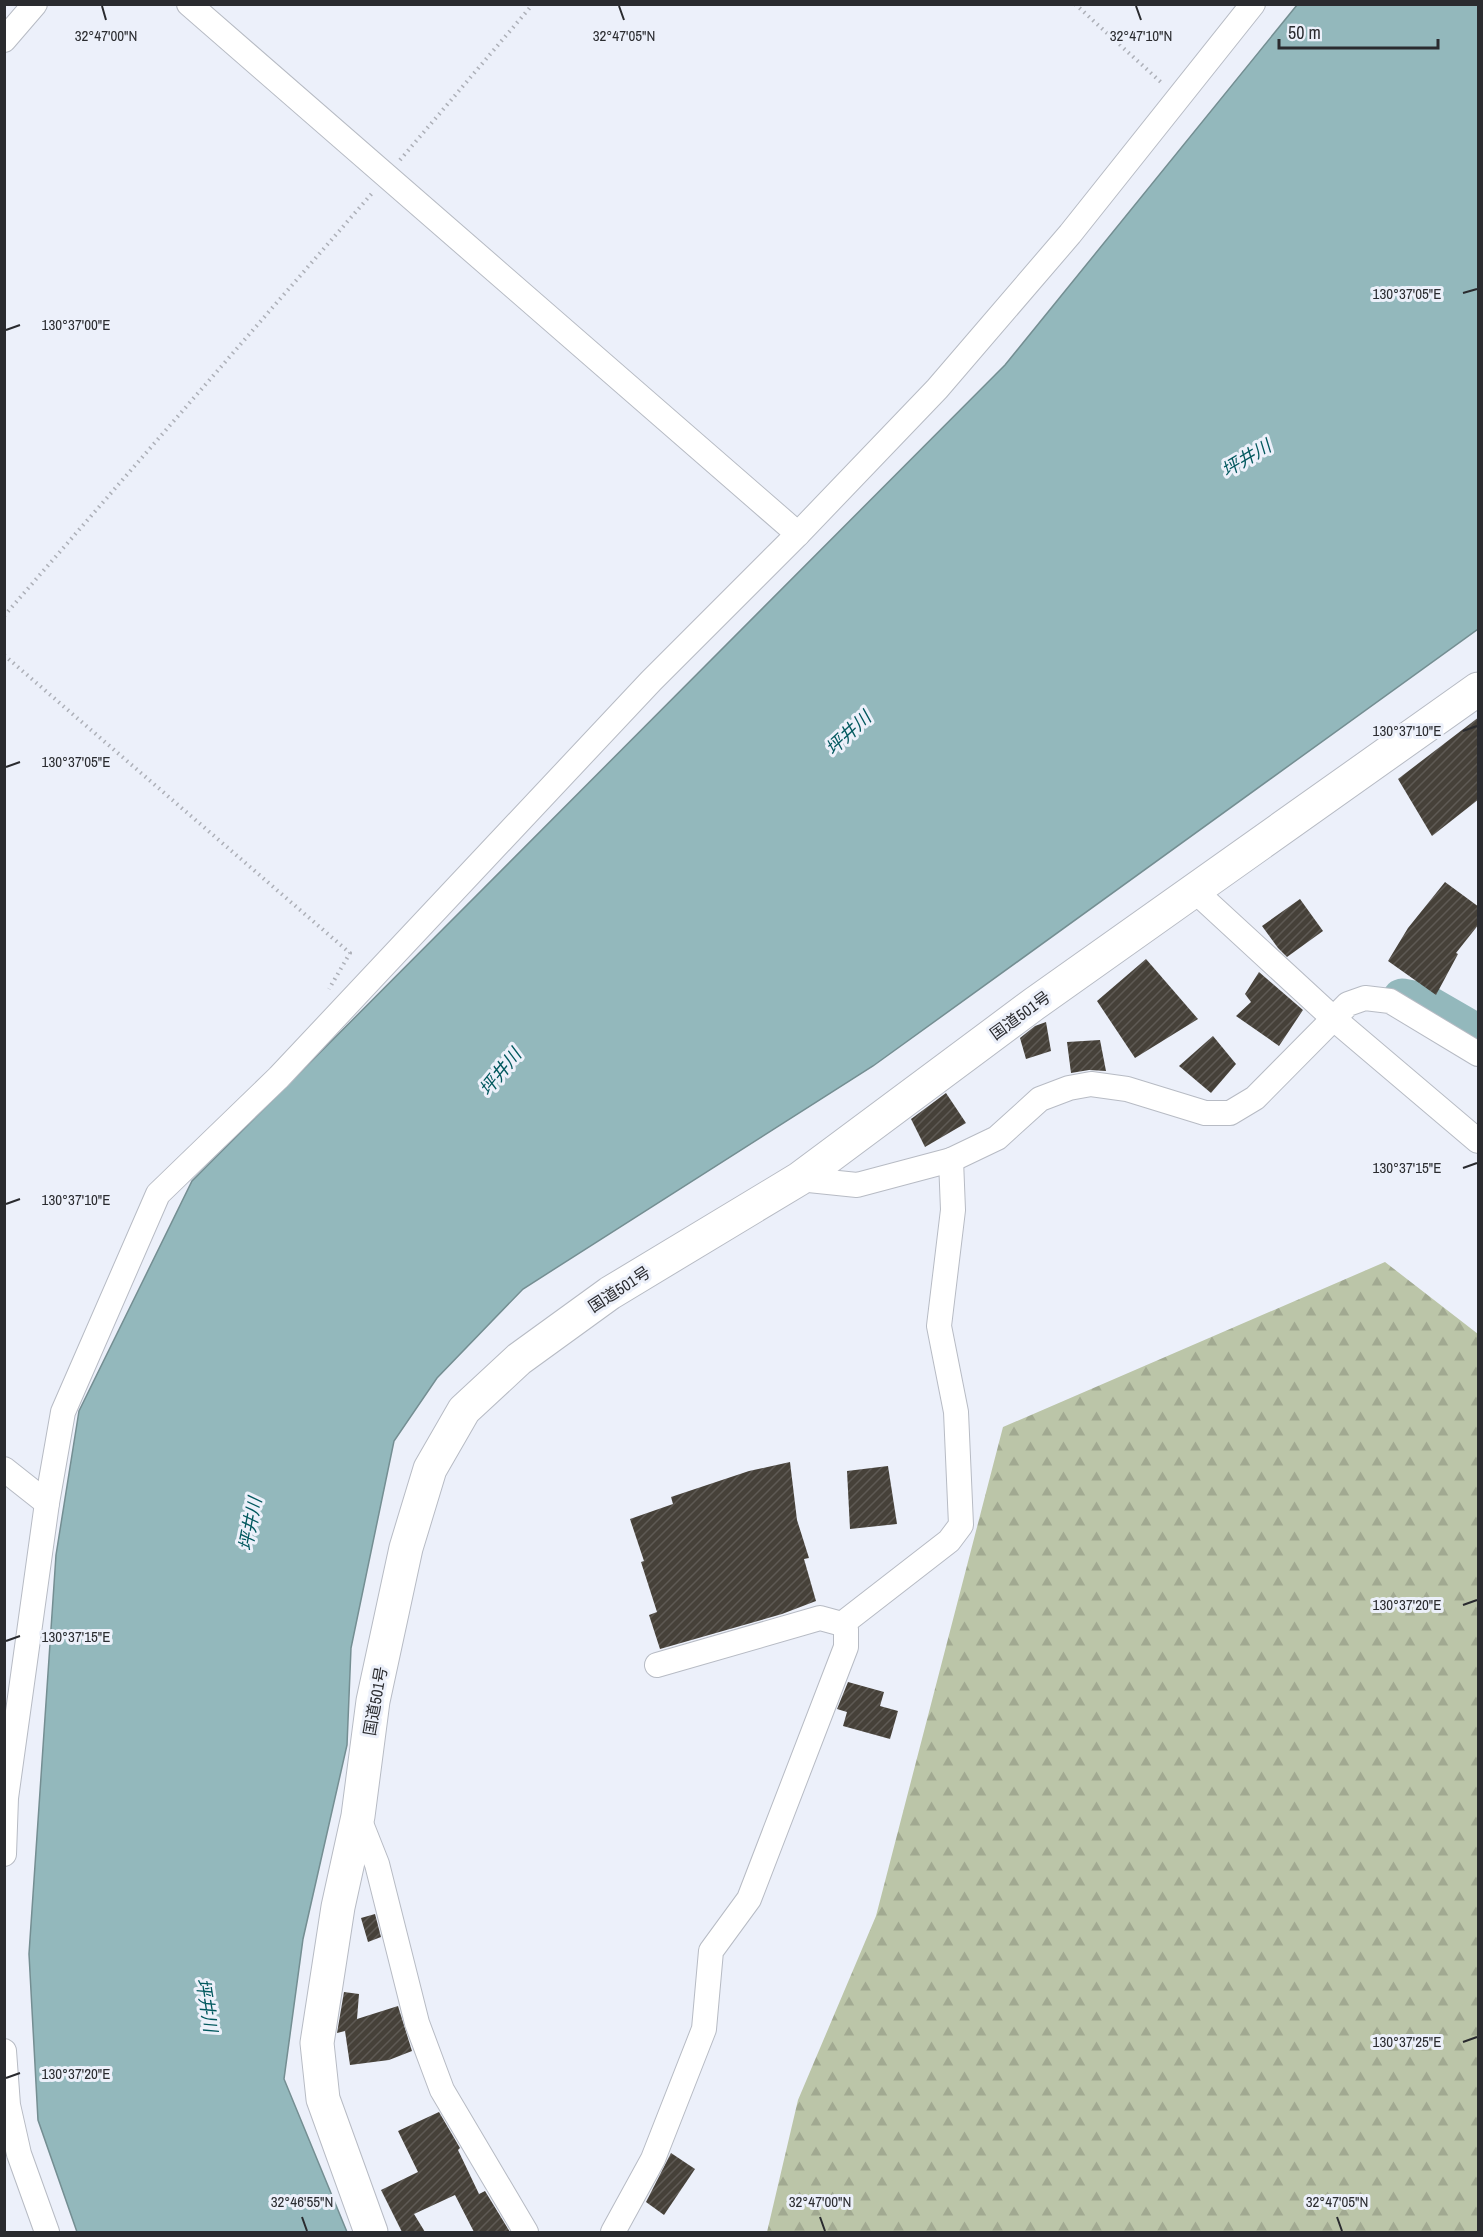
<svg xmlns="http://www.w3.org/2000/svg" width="1483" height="2237" viewBox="0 0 1483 2237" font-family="'Archivo Narrow','Noto Sans JP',sans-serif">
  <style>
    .forest { fill: url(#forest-firs) }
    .water { fill: #93b8bc; stroke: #748e92; stroke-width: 1.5 }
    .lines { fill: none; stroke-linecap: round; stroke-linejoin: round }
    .river { stroke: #93b8bc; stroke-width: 39 }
    .building { fill: url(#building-hatch) }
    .minor-casing { stroke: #b7bbc4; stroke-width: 26 }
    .trunk-casing { stroke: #b7bbc4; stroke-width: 35 }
    .path { stroke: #adb0b8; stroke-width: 4; stroke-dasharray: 1.5 4.5; stroke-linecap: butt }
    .minor { stroke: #fff; stroke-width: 24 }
    .trunk { stroke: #fff; stroke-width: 33 }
    .ticks { fill: none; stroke: #2a2b2f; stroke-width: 2 }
    .labels { text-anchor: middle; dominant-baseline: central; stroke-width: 6; stroke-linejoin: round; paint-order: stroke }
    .street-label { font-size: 16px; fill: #2a2b2f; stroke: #ecf0fa }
    .water-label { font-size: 18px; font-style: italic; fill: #02585e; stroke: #ecf0fa }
    .ticks-label { font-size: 15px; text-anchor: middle; fill: #2a2b2f; stroke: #ecf0fa; stroke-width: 6; stroke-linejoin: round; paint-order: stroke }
  </style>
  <defs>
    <pattern id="forest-firs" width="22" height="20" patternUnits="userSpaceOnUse" patternTransform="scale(1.5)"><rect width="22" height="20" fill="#bbc5a8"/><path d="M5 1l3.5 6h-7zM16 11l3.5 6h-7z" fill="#a1a991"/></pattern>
    <pattern id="building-hatch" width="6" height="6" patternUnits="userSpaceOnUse" patternTransform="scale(1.5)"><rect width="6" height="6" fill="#464139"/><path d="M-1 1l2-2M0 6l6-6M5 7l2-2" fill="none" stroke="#5e5a54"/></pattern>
  </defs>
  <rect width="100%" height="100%" fill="#ecf0fa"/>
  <path class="forest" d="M 1385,1262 L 1478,1334 L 1478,2232 L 767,2232 L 798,2100 L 876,1916 L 1003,1427 Z"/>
  <path class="water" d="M 1297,5 L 1478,5 L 1478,629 L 873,1066 L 523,1289 L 437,1378 L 394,1441 L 351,1648 L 347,1745 L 303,1939 L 284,2079 L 347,2232 L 77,2232 L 38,2120 L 29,1954 L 56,1555 L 79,1411 L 192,1181 L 1005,365 Z"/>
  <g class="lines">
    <path class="river" d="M 1402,998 L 1423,1002 L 1478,1034"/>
  </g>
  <g class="building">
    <path d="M 1479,717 L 1479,799 L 1432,836 L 1398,779 Z"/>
    <path d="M 1445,882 L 1479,907 L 1479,924 L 1456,953 L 1458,954 L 1436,995 L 1388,961 L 1408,928 Z"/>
    <path d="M 1300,899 L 1323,931 L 1287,957 L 1278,948 L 1262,926 Z"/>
    <path d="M 1146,959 L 1198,1019 L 1135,1058 L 1097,1001 Z"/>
    <path d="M 1259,972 L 1303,1010 L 1279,1046 L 1236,1016 L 1251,1002 L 1245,994 Z"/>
    <path d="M 1046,1022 L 1051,1051 L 1026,1059 L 1020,1038 L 1035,1026 Z"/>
    <path d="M 1213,1036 L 1236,1064 L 1211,1093 L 1179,1066 Z"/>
    <path d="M 1100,1040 L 1106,1071 L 1089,1070 L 1071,1073 L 1067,1042 Z"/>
    <path d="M 946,1093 L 966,1123 L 925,1147 L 911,1119 Z"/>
    <path d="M 790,1462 L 797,1520 L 809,1558 L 804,1559 L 816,1601 L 782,1614 L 660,1649 L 649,1615 L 657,1612 L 641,1562 L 644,1561 L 630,1519 L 673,1504 L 671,1497 L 749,1471 Z"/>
    <path d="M 888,1466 L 897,1524 L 850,1529 L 847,1471 Z"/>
    <path d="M 848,1682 L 884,1692 L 880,1706 L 898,1711 L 890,1739 L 843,1726 L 847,1712 L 837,1709 Z"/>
    <path d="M 375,1914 L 381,1937 L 368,1942 L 361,1918 Z"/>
    <path d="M 344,1992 L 359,1994 L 357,2019 L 398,2006 L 412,2051 L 389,2060 L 350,2065 L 345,2031 L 337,2033 Z"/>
    <path d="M 439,2112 L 460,2148 L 458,2150 L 479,2194 L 485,2191 L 510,2232 L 474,2232 L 455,2195 L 414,2214 L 425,2232 L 402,2232 L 381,2190 L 418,2172 L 398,2131 Z"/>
    <path d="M 671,2153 L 695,2169 L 664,2215 L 646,2202 Z"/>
  </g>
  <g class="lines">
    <g class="minor-casing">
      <g id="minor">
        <path d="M 189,4 L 798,534"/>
        <path d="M 4,40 L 35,4"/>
        <path d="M 1195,891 L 1333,1018 L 1478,1141"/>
        <path d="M 799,1179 L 857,1185 L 951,1160 L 997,1138 L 1040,1099 L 1069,1088 L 1091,1084 L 1127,1089 L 1205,1113 L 1230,1113 L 1255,1098 L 1348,1004 L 1365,998 L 1390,1001 L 1478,1054"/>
        <path d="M 4,1469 L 47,1503"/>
        <path d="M 842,1624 L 949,1541 L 961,1525 L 956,1412 L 939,1326 L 953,1210 L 951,1160"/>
        <path d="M 358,1816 L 377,1864 L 417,2023 L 442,2090 L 526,2232"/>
        <path d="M 4,1854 L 6,1798 L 47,1503 L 63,1412 L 158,1194 L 279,1077 L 651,681 L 798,534 L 937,389 L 1070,234 L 1253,4"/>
        <path d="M 4,2051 L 8,2105 L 19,2154 L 47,2232"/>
        <path d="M 613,2232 L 653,2159 L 704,2029 L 711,1951 L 749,1899 L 846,1647 L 846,1629 L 842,1624 L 820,1618 L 657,1665"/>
      </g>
    </g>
    <g class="trunk-casing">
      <path id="trunk" d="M 371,2232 L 323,2099 L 317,2043 L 338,1907 L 358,1816 L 373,1701 L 406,1548 L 430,1469 L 464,1410 L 519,1359 L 610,1293 L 799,1179 L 1034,1004 L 1478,689"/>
    </g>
    <g class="path">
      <path d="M 1075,4 L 1163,84"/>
      <path d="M 400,160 L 533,4"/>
      <path d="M 4,616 L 374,191"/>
      <path d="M 4,655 L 350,953 L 329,989"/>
    </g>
    <use href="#minor" class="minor"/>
    <use href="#trunk" class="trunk"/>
  </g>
  <path class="ticks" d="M 102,6 L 106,20M 619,6 L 624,20M 1136,6 L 1141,20M 1463,293 L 1477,289M 6,330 L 20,325M 1463,731 L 1477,726M 6,767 L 20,762M 1463,1168 L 1477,1163M 6,1204 L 20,1199M 1463,1605 L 1477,1600M 6,1641 L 20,1636M 1463,2042 L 1477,2037M 6,2078 L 20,2073M 302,2217 L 307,2231M 820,2217 L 825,2231M 1337,2217 L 1342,2231"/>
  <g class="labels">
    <g class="street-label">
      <text transform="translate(1020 1015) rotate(-36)">国道501号</text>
      <text transform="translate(619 1289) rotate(-33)">国道501号</text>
      <text transform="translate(375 1701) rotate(-80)">国道501号</text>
    </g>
    <g class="water-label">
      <text transform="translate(1246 458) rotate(-31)">坪井川</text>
      <text transform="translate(848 733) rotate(-43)">坪井川</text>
      <text transform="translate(500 1072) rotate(-51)">坪井川</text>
      <text transform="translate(250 1524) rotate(-79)">坪井川</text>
      <text transform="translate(207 2005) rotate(81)">坪井川</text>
    </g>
  </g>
  <g class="ticks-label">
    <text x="106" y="41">32°47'00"N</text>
    <text x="624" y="41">32°47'05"N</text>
    <text x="1141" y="41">32°47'10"N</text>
    <text x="1407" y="299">130°37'05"E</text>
    <text x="76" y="330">130°37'00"E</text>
    <text x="1407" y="736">130°37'10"E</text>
    <text x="76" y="767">130°37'05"E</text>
    <text x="1407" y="1173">130°37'15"E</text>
    <text x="76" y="1205">130°37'10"E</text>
    <text x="1407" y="1610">130°37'20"E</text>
    <text x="76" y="1642">130°37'15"E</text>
    <text x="1407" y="2047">130°37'25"E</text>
    <text x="76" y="2079">130°37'20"E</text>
    <text x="302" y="2207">32°46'55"N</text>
    <text x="820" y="2207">32°47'00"N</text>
    <text x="1337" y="2207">32°47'05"N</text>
  </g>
  <rect width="1483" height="2237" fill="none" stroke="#2a2b2f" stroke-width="12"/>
  <path d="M1279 39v9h159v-9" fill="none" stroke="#2a2b2f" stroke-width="3"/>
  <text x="1288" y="39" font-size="18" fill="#2a2b2f" stroke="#ecf0fa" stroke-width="4.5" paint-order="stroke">50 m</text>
</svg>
